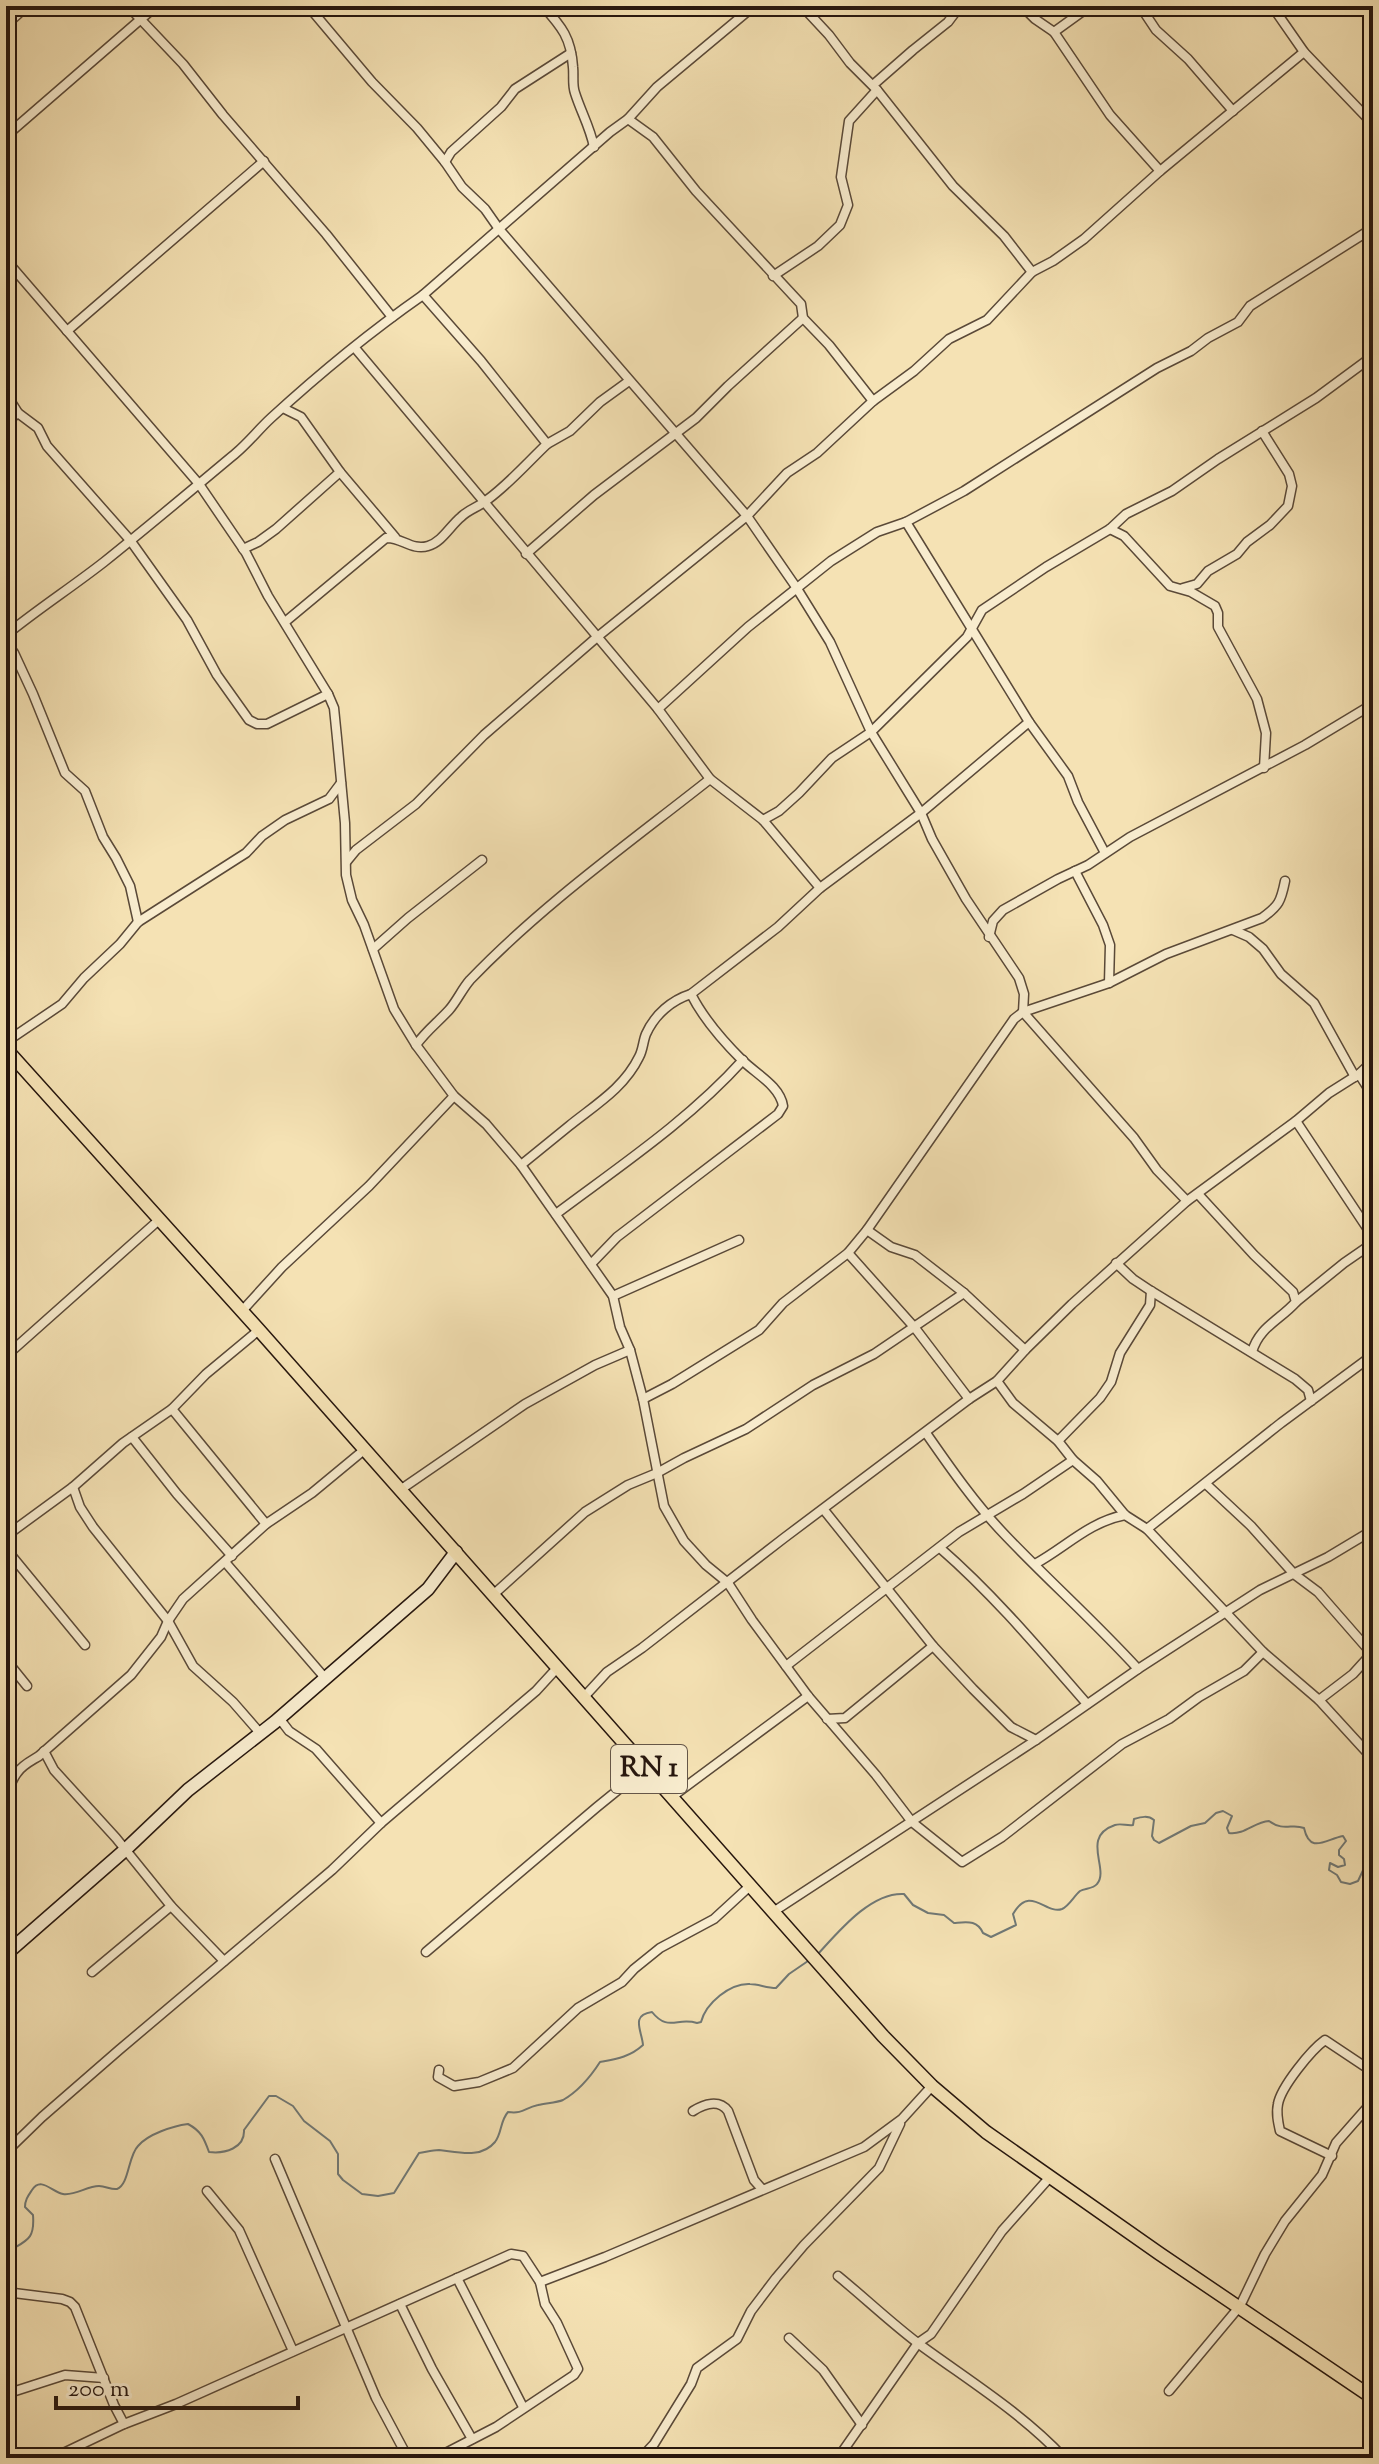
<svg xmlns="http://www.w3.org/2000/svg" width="1379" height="2464" viewBox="0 0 1379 2464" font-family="'Sorts Mill Goudy',serif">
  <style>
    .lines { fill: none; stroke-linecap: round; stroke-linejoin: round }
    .stream { stroke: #707875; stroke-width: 2 }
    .street-casing { stroke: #5a4938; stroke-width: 11 }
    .secondary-casing { stroke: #26160e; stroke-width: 15 }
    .primary-casing { stroke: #26160e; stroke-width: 15 }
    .street { stroke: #f8ecce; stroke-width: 8 }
    .secondary { stroke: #f8ecce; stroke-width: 12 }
    .primary { stroke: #f5e2b4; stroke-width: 12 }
    .labels { text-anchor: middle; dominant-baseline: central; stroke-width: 8; stroke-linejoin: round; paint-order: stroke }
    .shield { fill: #f8ecce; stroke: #655648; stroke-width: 2 }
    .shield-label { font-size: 28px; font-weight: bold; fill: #26160e }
  </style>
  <rect width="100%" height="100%" fill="#f5e2b4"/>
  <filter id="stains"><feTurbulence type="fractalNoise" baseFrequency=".0025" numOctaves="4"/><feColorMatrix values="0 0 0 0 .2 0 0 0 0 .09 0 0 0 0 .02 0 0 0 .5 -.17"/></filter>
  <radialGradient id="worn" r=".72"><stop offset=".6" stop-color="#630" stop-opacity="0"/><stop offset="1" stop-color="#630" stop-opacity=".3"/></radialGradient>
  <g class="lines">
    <g class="stream">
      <path d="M 818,1954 C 839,1931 871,1892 904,1894 L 913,1905 L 928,1913 L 944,1915 L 954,1923 C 968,1922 977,1920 983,1933 L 991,1937 L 1016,1925 L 1013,1914 C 1030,1884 1046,1915 1062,1909 C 1069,1906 1074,1896 1080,1891 C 1085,1888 1093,1889 1097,1884 C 1110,1869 1080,1837 1115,1825 C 1121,1823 1127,1826 1133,1825 L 1134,1819 C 1141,1817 1148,1815 1154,1820 L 1152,1836 L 1154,1840 L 1159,1843 L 1191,1826 L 1205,1823 L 1216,1813 L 1223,1811 L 1232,1816 L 1227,1828 L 1229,1833 C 1245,1835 1254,1822 1269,1821 C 1284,1832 1292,1823 1304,1828 C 1310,1855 1326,1839 1343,1836 L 1346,1841 L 1339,1850 L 1339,1855 L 1344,1859 L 1345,1865 L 1338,1867 L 1330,1863 L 1329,1870 L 1337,1875 L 1341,1882 L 1350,1884 L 1358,1881 L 1365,1866 L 1373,1858"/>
      <path d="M 6,2253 C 26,2240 35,2241 33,2215 L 25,2207 C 25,2200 28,2196 32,2190 C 41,2176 52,2192 63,2194 C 75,2196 87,2186 99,2186 C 106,2186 111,2190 117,2189 C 129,2185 128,2156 138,2146 C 148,2134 173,2126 188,2124 C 201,2131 204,2138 209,2152 C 225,2154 245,2148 244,2130 L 269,2096 L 276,2096 L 293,2106 L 304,2121 L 330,2141 L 338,2154 L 338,2174 L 343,2180 L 362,2194 L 378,2196 L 394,2193 L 419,2153 C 426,2152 432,2150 439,2150 C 458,2152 481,2159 495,2142 C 502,2133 500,2121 508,2112 C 524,2114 524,2108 538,2105 C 545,2103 556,2103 563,2100 C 577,2092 591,2076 600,2062 C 616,2059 630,2057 643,2045 C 642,2031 630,2015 652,2012 C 668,2032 677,2017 697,2023 L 701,2022 C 706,2003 730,1983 750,1984 C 758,1984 767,1988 776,1988 L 789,1974 L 808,1961"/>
    </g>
    <g class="street-casing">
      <g id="street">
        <path d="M 128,6 L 183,64 L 223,115 L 326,234 L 392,317"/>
        <path d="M 308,6 L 372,82 L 417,128 L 445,162 L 462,187 L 485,209 L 499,229 L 747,516 L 796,587 L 830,642 L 871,732 L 921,813 L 932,839 L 966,899 L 1019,978 L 1024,994 L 1023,1012 L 1134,1138 L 1157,1170 L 1187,1201"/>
        <path d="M 543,6 C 562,27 571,38 573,67 C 574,76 572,85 575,93 C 581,112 590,127 594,147"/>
        <path d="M 802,6 L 829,35 L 850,63 L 877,90 L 953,186 L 1004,236 L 1032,272"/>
        <path d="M 1022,6 L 1035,19 L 1054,32"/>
        <path d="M 1090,6 L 1054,32 L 1110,115 L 1160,171"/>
        <path d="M 1140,6 L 1156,30 L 1188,59 L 1233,111"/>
        <path d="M 1272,6 L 1304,52 L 1373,124"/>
        <path d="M 6,25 L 27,6"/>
        <path d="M 873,85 L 913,50 L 948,22 L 960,6"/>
        <path d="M 628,119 L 653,137 L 696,191 L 801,304 L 803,318 L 829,345 L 873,401"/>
        <path d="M 6,136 L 156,6"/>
        <path d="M 445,162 L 451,152 L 501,107 L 515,89 L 571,53"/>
        <path d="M 6,260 L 199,484 L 246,553 L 268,596 L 328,694 L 334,708 L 337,738 L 345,823 L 346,875 L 352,900 L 364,925 L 394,1009 L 416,1045 L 454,1096 L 486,1124 L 521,1165 L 613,1296 L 620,1327 L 630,1350 L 643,1399 L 664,1506 L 684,1541 L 706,1565 L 728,1583 L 752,1620 L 808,1696 L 876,1775 L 912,1822 L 962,1862 L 1002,1837 L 1122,1744 L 1169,1719 L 1199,1697 L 1244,1671 L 1263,1652"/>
        <path d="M 773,276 L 818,246 L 840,225 L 848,205 L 841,177 L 849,121 L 877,90"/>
        <path d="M 67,331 L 264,161"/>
        <path d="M 355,348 L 658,709 L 710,779 L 763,820 L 820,888"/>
        <path d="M 6,394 L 18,413 L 38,428 L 47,446 L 130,540 L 187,620 L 217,675 L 249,720 L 257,724 L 267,724 L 328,694"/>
        <path d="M 283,408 L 301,417 L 340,472 L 395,537"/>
        <path d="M 6,422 L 18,413"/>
        <path d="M 547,444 L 570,431 L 600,402 L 629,381"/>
        <path d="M 906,522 L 1029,722 L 1068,776 L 1078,802 L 1105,853"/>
        <path d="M 1110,529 L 1124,536 L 1170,586 L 1191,592 L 1215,606 L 1218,613 L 1218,627 L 1257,699 L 1266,733 L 1264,768"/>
        <path d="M 243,549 L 258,542 L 276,529 L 340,472"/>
        <path d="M 526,554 L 594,495 L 696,418 L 728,386 L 803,318"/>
        <path d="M 1183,588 L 1197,584 L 1208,571 L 1237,554 L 1247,542 L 1270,525 L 1288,506 L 1292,486 L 1289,474 L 1262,431"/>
        <path d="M 285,622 L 386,538 C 401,537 412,551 428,546 C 442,542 450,526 461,517 C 469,509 479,507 487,500 C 509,484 528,462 547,444 L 481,361 L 423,295"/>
        <path d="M 6,635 C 38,609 72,587 104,562 C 149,526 193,489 236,453 C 249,442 259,429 271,418 C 319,374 370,332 423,295 L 610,132 L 628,119 L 657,87 L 754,6"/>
        <path d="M 6,642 L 14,653 L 33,694 L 65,773 L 85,791 L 103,837 L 116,858 L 130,886 L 138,922"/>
        <path d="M 658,709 L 748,627 L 831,561 L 877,532 L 906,522 L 964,491 L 1157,368 L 1191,351 L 1208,338 L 1238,322 L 1250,306 L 1373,228"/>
        <path d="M 763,820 L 779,811 L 799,793 L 832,758 L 871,732 L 967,637 L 982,610 L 1046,567 L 1110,529 L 1126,514 L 1172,491 L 1218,459 L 1316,398 L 1373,356"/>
        <path d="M 347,861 L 356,850 L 416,804 L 484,735 L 596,638 L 747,516 L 787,473 L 817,453 L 873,401 L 914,371 L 949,339 L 987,320 L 1032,272 L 1053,261 L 1084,239 L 1160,171 L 1304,52"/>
        <path d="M 1075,871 L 1103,925 L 1110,945 L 1109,983"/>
        <path d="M 1233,930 L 1249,937 L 1263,949 L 1281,974 L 1314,1003 L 1355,1077"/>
        <path d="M 989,937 L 993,921 L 1003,910 L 1058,879 L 1088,865 L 1130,837 L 1305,745 L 1373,704"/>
        <path d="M 373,949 L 408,918 L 482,860"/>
        <path d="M 6,1042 L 62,1004 L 84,978 L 120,944 L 138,922 L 246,853 L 262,836 L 285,820 L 329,799 L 341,783"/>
        <path d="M 416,1045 C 426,1031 438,1022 449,1010 C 457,1001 462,989 470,980 C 542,905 629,843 710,779"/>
        <path d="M 1359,1074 L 1373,1096"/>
        <path d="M 1296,1121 L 1373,1237"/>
        <path d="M 521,1165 C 537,1152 553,1139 569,1126 C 595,1105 624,1088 639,1057 C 643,1050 643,1041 646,1034 C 655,1014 672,1000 691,994 L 778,927 L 820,888 L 921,813 L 1029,722"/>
        <path d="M 1198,1194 L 1254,1255 L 1293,1292 L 1296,1302 C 1280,1320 1259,1327 1252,1352"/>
        <path d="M 556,1214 C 620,1166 689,1120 743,1060"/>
        <path d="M 867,1230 L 891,1247 L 915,1255 L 964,1293 L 1025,1350"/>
        <path d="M 848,1253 L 915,1328 L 969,1399"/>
        <path d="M 1116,1263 L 1133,1279 L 1151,1291 L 1295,1379 L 1308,1390 L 1311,1401"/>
        <path d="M 591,1264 L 617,1237 L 778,1114 L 783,1106 C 780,1086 756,1074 742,1060 C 723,1041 703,1018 691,994"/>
        <path d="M 613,1296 L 739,1240"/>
        <path d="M 1296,1302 L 1344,1263 L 1373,1243"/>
        <path d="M 242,1311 L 282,1267 L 369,1186 L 454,1096"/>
        <path d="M 6,1356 L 160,1219"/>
        <path d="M 997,1381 L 1013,1403 L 1058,1441 L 1073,1460 L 1097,1481 L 1125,1515 L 1147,1529 L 1263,1652 L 1319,1700 L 1373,1759"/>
        <path d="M 643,1399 L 672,1384 L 759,1330 L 783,1303 L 848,1253 L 867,1230 L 1014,1019 L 1023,1012 L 1109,983 L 1166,954 L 1262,918 C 1279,906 1281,901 1285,881"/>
        <path d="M 172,1409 L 266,1524"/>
        <path d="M 926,1433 C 951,1469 976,1505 1006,1536 C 1049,1581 1096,1623 1138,1669"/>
        <path d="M 132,1437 L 177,1494 L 232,1556"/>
        <path d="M 1058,1441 L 1100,1398 L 1111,1382 L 1120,1353 L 1150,1305 L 1151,1291"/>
        <path d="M 1206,1484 L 1251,1526 L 1294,1574 L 1318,1592 L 1373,1655"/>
        <path d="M 73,1487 L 80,1507 L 93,1527 L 168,1621 L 193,1666 L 233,1702 L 260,1733"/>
        <path d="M 400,1490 L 525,1404 L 595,1365 L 630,1350"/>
        <path d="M 824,1510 L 933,1646 L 973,1689 L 1011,1727 L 1036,1740"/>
        <path d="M 1147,1529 L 1281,1423 L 1373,1355"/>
        <path d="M 6,1536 L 73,1487 L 123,1443 L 172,1409 L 206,1374 L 259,1330"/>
        <path d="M 940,1548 C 994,1595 1040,1650 1087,1704"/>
        <path d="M 6,1549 L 85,1645"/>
        <path d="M 225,1562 L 325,1678"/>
        <path d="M 1035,1564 C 1066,1547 1089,1522 1125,1515"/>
        <path d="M 494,1594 L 585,1512 L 628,1485 L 657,1473 L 684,1458 L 746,1429 L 813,1385 L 874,1354 L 964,1293"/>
        <path d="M 6,1660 L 27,1686"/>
        <path d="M 786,1666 L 959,1532 L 1023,1494 L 1073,1460"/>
        <path d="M 584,1697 L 607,1672 L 642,1648 L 784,1538 L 969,1399 L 997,1381 L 1025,1350 L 1072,1304 L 1187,1201 L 1296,1121 L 1329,1093 L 1359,1074 L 1373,1061"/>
        <path d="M 1319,1700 L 1353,1674 L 1373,1652"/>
        <path d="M 279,1718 L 289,1731 L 316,1749 L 381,1823"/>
        <path d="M 827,1719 L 845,1718 L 933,1646"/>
        <path d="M 44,1751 L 54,1770 L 116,1838 L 171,1906 L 224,1961"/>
        <path d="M 6,1790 C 12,1785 12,1779 17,1773 C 22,1765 31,1761 39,1756 L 131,1675 L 161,1637 L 168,1621 L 183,1599 L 266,1524 L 312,1493 L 364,1450"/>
        <path d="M 673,1796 L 808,1696"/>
        <path d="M 773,1912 L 1036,1740 L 1138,1669 L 1260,1590 L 1328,1557 L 1373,1530"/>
        <path d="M 426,1952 L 597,1807 L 634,1777 L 650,1770"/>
        <path d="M 92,1972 L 171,1906"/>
        <path d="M 439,2070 L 438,2077 L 454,2086 L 479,2082 L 513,2068 L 578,2008 L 622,1982 L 634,1969 L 660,1948 L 714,1919 L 751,1885"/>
        <path d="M 693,2111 C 704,2104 719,2099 728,2111 L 754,2180 L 762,2189"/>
        <path d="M 6,2152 L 42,2117 L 119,2050 L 332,1870 L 381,1823 L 536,1691 L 558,1667"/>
        <path d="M 1332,2156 L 1280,2131 C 1278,2122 1276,2113 1278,2104 C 1281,2087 1311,2050 1325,2040 L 1373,2072"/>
        <path d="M 275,2159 L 376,2398 L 408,2458"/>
        <path d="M 207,2191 L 239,2230 L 293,2351"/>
        <path d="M 838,2276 C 865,2298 891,2323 919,2344 C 968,2380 1022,2413 1064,2458"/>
        <path d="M 457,2278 L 523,2407"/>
        <path d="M 6,2292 L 62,2299 L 70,2302 L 75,2307 L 114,2405 L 124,2424"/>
        <path d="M 400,2304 L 432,2369 L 472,2439"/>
        <path d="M 789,2338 L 823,2370 L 862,2425"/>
        <path d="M 1169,2391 L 1240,2306 L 1265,2254 L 1285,2221 L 1322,2175 L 1336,2143 L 1373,2101"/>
        <path d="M 6,2394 L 65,2375 L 104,2378"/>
        <path d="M 53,2458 L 124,2424 L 176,2404 L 511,2254 L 523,2256 L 540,2282 L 605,2257 L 864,2147 L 902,2119 L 932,2086"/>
        <path d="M 436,2458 L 496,2427 L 574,2375 L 578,2369 L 557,2323 L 545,2304 L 540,2282"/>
        <path d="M 641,2458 L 654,2444 L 691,2384 L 697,2368 L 737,2339 L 751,2311 L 776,2278 L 804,2245 L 879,2168 L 900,2124"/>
        <path d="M 838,2458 L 918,2343 L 931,2334 L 1002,2231 L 1050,2177"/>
      </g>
    </g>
    <g class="secondary-casing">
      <path id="secondary" d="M 6,1954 L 125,1850 L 188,1790 L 275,1722 L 428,1589 L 456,1552"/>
    </g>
    <g class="primary-casing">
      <path id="primary" d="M 6,1049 L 259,1330 L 883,2036 L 932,2086 L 986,2132 L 1160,2254 L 1373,2398"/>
    </g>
    <use href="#street" class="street"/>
    <use href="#secondary" class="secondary"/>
    <use href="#primary" class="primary"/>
  </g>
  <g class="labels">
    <rect class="shield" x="611" y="1745" width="76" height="48" rx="6"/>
    <g class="shield-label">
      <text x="649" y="1769">RN 1</text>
    </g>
  </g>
  <rect width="1379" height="2464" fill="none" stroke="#f5e2b4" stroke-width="32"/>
  <rect x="8" y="8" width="1363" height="2448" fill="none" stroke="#26160e" stroke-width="4"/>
  <rect x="16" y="16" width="1347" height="2432" fill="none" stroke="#26160e" stroke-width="2"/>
  <path d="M56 2396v12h242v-12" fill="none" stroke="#26160e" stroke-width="4"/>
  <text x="68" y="2396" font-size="24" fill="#26160e" stroke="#f8ecce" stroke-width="6" paint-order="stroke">200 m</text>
  <rect width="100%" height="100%" filter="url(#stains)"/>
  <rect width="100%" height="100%" fill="url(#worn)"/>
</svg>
